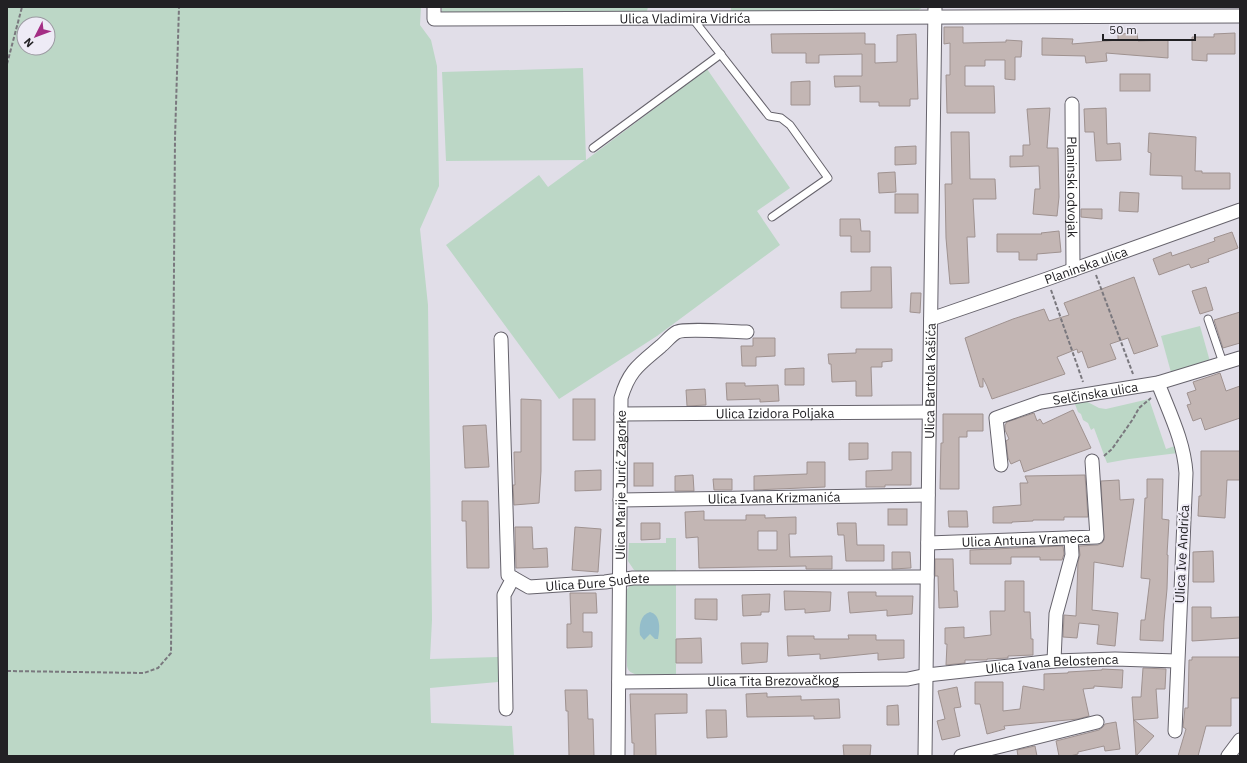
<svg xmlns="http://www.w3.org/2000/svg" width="1247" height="763" viewBox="0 0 1247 763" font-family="'IBM Plex Sans',sans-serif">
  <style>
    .green { fill: #bcd7c6; fill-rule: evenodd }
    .water { fill: #94bdca }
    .building { fill: #c3b6b4; stroke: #9f9290; fill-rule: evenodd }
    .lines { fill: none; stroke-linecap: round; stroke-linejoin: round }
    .lane-casing { stroke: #66636c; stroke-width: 9 }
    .street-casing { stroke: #66636c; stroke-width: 15 }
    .path { stroke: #7a787e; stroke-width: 2; stroke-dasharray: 4 2; stroke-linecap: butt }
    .lane { stroke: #fff; stroke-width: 7 }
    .street { stroke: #fff; stroke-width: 13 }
    .labels { text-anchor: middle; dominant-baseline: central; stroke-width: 4; stroke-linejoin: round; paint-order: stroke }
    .street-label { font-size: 13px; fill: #222124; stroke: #eeebf6 }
  </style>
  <rect width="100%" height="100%" fill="#e1dee8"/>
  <g class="green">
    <path d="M 7,7 L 421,7 L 420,25 L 431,40 L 437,66 L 439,186 L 420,229 L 428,305 L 432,620 L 430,659 L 498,657 L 498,682 L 430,688 L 431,723 L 512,726 L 514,756 L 7,756 ZM 24,24 L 48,24 L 48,48 L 24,48 Z"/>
    <path d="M 442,7 L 648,7 L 647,11 L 442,13 Z"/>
    <path d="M 731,7 L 923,7 L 917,11 L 731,11 Z"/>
    <path d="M 583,68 L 586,160 L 707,69 L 790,188 L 757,211 L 780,245 L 657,336 L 559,399 L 446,245 L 539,175 L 548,187 L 585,160 L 446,161 L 442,72 Z"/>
    <path d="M 1200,326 L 1211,365 L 1172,376 L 1161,336 Z"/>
    <path d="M 1080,398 L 1099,408 L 1106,409 L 1149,399 L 1166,449 L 1175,446 L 1178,453 L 1129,459 L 1107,463 L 1094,428 L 1091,430 L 1088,423 L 1083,420 L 1081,414 L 1078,412 L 1073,399 Z"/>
    <path d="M 666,538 L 676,538 L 676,572 L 640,573 L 634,570 L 628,561 L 629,543 L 666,543 Z"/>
    <path d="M 676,583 L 676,674 L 637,675 C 632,673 628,672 627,666 L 625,592 L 631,584 Z"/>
  </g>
  <path class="water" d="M 650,612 C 661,615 660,629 658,639 L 655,639 L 650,634 L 644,640 L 640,635 C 639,626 640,615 650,612 Z"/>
  <g class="building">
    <path d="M 944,27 L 963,27 L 963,43 L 1006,42 L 1006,40 L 1022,41 L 1021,57 L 1015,57 L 1015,80 L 1005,79 L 1005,60 L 985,60 L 985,66 L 965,66 L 965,86 L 994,86 L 995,113 L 947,113 L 946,75 L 950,75 L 950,43 L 944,44 Z"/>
    <path d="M 865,33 L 865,44 L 875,44 L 875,63 L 897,62 L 897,35 L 916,34 L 918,99 L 910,99 L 910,106 L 879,106 L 879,102 L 860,102 L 860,86 L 835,87 L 834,76 L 862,76 L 862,54 L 819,55 L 819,63 L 806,63 L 806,53 L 772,53 L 771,34 Z"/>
    <path d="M 1137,33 L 1138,41 L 1168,40 L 1168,58 L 1106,53 L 1107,61 L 1086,63 L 1085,56 L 1042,55 L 1042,38 L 1073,39 L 1072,44 L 1118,40 L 1118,34 Z"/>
    <path d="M 1235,33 L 1235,54 L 1207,54 L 1207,61 L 1192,60 L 1192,37 L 1214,37 L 1214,34 Z"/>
    <rect x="1120" y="74" width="30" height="17"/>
    <path d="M 810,81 L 810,105 L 791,105 L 791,82 Z"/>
    <path d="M 1050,108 L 1047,148 L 1058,148 L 1059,197 L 1057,216 L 1033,214 L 1035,189 L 1040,189 L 1039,166 L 1010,167 L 1010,156 L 1023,156 L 1023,145 L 1030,145 L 1027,109 Z"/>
    <path d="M 1106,108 L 1107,144 L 1120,143 L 1121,160 L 1096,161 L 1094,132 L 1085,132 L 1084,109 Z"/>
    <path d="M 951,132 L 969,132 L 970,179 L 995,179 L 996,199 L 973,199 L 975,237 L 967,237 L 969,283 L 950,284 L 946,238 L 945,184 L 952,184 Z"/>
    <path d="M 1149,133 L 1196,137 L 1195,171 L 1202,171 L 1202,173 L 1230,173 L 1230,189 L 1182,189 L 1182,176 L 1150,175 L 1151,153 L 1148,152 Z"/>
    <path d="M 916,146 L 916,164 L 895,165 L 895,147 Z"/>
    <path d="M 895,172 L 896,192 L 879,193 L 878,173 Z"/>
    <path d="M 1120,192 L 1139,193 L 1138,212 L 1119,211 Z"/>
    <rect x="895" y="194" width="23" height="19"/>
    <path d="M 1081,209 L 1102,209 L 1102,219 L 1081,217 Z"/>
    <path d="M 840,219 L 860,219 L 861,231 L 870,231 L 870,252 L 851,252 L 851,236 L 840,236 Z"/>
    <path d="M 1059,231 L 1061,252 L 1037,254 L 1037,260 L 1019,260 L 1019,252 L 997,252 L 997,234 L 1042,234 L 1041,233 Z"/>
    <path d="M 1232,232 L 1238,248 L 1208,259 L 1209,262 L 1191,268 L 1189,264 L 1159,275 L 1153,259 L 1171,252 L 1172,256 L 1215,241 L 1214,238 Z"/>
    <path d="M 871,267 L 891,267 L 892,308 L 841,308 L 841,292 L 871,291 Z"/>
    <path d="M 1134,277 L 1158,346 L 1134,354 L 1128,338 L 1110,344 L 1116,359 L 1088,368 L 1082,351 L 1078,353 L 1077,349 L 1057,357 L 1065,374 L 992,399 L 987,386 L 983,378 L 983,387 L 980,387 L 965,338 L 1013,319 L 1044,309 L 1049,321 L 1069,315 L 1064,303 Z"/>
    <path d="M 1206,287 L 1213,310 L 1200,314 L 1192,291 Z"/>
    <path d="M 911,293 L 921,293 L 920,313 L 910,312 Z"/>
    <path d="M 1240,312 L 1240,343 L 1223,348 L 1214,320 Z"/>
    <path d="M 753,338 L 775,338 L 775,356 L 756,357 L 756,366 L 742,366 L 741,346 L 753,346 Z"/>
    <path d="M 856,349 L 892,349 L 892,361 L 882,362 L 882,367 L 871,367 L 872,396 L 856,396 L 856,381 L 832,382 L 831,364 L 829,364 L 828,354 L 856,353 Z"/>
    <path d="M 804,368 L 804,385 L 785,385 L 785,369 Z"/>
    <path d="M 1220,373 L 1226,391 L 1240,386 L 1240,418 L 1205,430 L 1201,418 L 1193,421 L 1187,405 L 1191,404 L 1187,393 L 1196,390 L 1193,382 Z"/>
    <path d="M 726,383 L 745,383 L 745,386 L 778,385 L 779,401 L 760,402 L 760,399 L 727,400 Z"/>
    <path d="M 705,389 L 706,405 L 687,406 L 686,390 Z"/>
    <path d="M 521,399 L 541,400 L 541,471 L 539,503 L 514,505 L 513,485 L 515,485 L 514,452 L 521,452 Z"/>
    <rect x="573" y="399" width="22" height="41"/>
    <path d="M 1073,410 L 1091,448 L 1024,472 L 1020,460 L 1011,464 L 1008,458 L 1006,441 L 1009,439 L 1005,430 L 1005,425 L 1007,422 L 1034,413 L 1037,421 L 1040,419 L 1043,424 Z"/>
    <path d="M 943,414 L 983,414 L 983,431 L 967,431 L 967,437 L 959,437 L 959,489 L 940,489 L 941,443 L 943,443 Z"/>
    <path d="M 486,425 L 489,467 L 465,468 L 463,426 Z"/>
    <path d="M 849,443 L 868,443 L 868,459 L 849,460 Z"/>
    <path d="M 1201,451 L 1240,451 L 1240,480 L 1227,480 L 1225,518 L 1198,516 L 1199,496 L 1201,496 Z"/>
    <path d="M 892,452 L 911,452 L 911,485 L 885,485 L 885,487 L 866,487 L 866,471 L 892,470 Z"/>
    <path d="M 807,462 L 825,462 L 825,487 L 754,490 L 754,476 L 807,474 Z"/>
    <rect x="634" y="463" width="19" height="23"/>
    <path d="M 601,470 L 601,490 L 575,491 L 575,471 Z"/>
    <path d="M 693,475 L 694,491 L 675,491 L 675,476 Z"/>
    <path d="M 1085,475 L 1088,517 L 1064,517 L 1064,520 L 1033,520 L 1033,521 L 1012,522 L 1012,523 L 993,523 L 993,507 L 1021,505 L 1020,483 L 1028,483 L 1025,476 Z"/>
    <path d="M 713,479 L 732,479 L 732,490 L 714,490 Z"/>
    <path d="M 1147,479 L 1163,479 L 1162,519 L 1169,520 L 1167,555 L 1168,555 L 1167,589 L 1164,621 L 1163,641 L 1140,640 L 1141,620 L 1145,620 L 1150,579 L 1141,578 L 1145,498 L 1147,498 Z"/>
    <path d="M 1119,480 L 1120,500 L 1134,499 L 1123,567 L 1094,562 L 1092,610 L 1118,613 L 1115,646 L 1097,644 L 1099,625 L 1079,623 L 1077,638 L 1063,637 L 1064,615 L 1076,616 L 1078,562 L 1080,555 L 1079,546 L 1098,545 L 1102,543 L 1104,540 L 1101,481 Z"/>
    <path d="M 462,501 L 488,501 L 489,568 L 467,568 L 466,521 L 462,521 Z"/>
    <rect x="888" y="509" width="19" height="16"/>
    <path d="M 704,511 L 704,520 L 746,520 L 746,515 L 765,515 L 765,518 L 796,517 L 796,534 L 789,534 L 790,557 L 832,556 L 832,569 L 806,569 L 806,566 L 699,568 L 698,537 L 686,538 L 685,512 ZM 758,531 L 777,531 L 777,550 L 758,550 Z"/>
    <path d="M 948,511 L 967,511 L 968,527 L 949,527 Z"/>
    <path d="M 641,523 L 660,523 L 660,539 L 641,540 Z"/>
    <path d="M 837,523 L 856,523 L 857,545 L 884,545 L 884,561 L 846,561 L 844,535 L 838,535 Z"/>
    <path d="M 515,527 L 532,527 L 533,549 L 547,548 L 548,567 L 516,568 Z"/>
    <path d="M 575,527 L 601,529 L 598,572 L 572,570 Z"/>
    <path d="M 1063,546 L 1064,554 L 1062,560 L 1040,560 L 1040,557 L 1011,557 L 1011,564 L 970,564 L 970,550 Z"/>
    <path d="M 1213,551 L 1214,582 L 1193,582 L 1193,552 Z"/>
    <path d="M 892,552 L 910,552 L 911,568 L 892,569 Z"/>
    <path d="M 935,559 L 953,559 L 954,591 L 957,591 L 958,607 L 939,608 L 938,576 L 935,576 Z"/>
    <path d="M 1005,581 L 1024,581 L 1024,612 L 1030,612 L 1031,639 L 1033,639 L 1033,655 L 1008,656 L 1008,658 L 987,659 L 987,660 L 965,660 L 965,663 L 946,665 L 947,644 L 945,644 L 945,628 L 964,627 L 964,638 L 991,635 L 990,611 L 1005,611 Z"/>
    <path d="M 784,591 L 831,592 L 830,611 L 805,613 L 805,609 L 785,610 Z"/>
    <path d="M 848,592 L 876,592 L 876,596 L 913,596 L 912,614 L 887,616 L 887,610 L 850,613 Z"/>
    <path d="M 570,593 L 596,593 L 597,613 L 583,613 L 583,632 L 592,632 L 592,647 L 567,648 L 567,624 L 571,624 Z"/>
    <path d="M 770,594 L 769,612 L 761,612 L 761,615 L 743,616 L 742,595 Z"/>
    <path d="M 695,599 L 717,599 L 717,620 L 695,619 Z"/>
    <path d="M 1192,607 L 1211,607 L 1211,618 L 1240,617 L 1240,638 L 1192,641 Z"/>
    <path d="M 848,635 L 876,635 L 876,640 L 904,640 L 904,658 L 878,660 L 878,653 L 820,659 L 820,654 L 788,656 L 787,636 L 814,636 L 814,639 L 849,639 Z"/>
    <path d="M 701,638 L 702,663 L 676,663 L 676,639 Z"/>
    <path d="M 741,643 L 768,643 L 767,662 L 742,664 Z"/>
    <path d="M 1192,657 L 1240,657 L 1240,698 L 1231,698 L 1231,726 L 1206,726 L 1198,756 L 1178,756 L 1186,729 L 1183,727 L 1185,708 L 1188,708 L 1189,660 L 1192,660 Z"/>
    <path d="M 1143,668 L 1166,669 L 1165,689 L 1156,689 L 1158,718 L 1134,720 L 1154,736 L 1136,756 L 1132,697 L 1141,697 Z"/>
    <path d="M 1102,669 L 1123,670 L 1122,688 L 1094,686 L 1094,688 L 1083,689 L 1089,716 L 1078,719 L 1004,726 L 1005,729 L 987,734 L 980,704 L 975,704 L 975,682 L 1003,682 L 1003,711 L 1020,709 L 1023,686 L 1044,690 L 1044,674 L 1068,673 L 1068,672 L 1102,670 Z"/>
    <path d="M 957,687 L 961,707 L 954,708 L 960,736 L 942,740 L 937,721 L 945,719 L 938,691 Z"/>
    <path d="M 565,690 L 587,690 L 588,719 L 593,719 L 594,756 L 569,756 L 568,711 L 566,711 Z"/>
    <path d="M 767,693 L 767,697 L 801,696 L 801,700 L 839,699 L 840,718 L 814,719 L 814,716 L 747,717 L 746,694 Z"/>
    <path d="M 630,694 L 687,694 L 687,713 L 655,714 L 656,756 L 634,756 L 634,743 L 632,743 Z"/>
    <path d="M 898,705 L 899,725 L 887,725 L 887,706 Z"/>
    <path d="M 706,710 L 726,710 L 727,737 L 707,738 Z"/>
    <path d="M 1116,722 L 1120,749 L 1105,751 L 1104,746 L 1078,752 L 1078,754 L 1070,756 L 1059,756 L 1056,741 L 1099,730 L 1103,727 L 1105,724 Z"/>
    <path d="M 843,745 L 871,745 L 870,756 L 844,756 Z"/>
    <path d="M 1035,746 L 1037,756 L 1018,756 L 1017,750 Z"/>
  </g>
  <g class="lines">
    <g class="lane-casing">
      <g id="lane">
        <path d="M 693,19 L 769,116 L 781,118 L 790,125 L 828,178 L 772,217"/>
        <path d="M 593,148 L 721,54"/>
        <path d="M 1208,319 L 1223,363"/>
      </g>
    </g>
    <g class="street-casing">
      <g id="street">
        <path id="s1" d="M 434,7 L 434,19 L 1240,16"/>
        <path id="s2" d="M 1072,104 L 1073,270"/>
        <path id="s3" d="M 931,319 L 1047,279 L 1240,210"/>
        <path id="s4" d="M 501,339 L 508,575 L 529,587 L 605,582 L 633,578 L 927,577"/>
        <path d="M 1158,383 C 1169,412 1184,441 1186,473 L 1175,731"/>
        <path id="s5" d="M 621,414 L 929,412"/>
        <path id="s6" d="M 1001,465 L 996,418 L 1041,402 L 1158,383 L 1240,358"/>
        <path id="s7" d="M 620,500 L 928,495"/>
        <path id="s8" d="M 928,543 L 1097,537 L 1092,461"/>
        <path d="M 1054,661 L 1056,614 L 1072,555 L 1071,538"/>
        <path id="s9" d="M 619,682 L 908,679 L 927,675 L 1054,661 L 1115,659 L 1177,661"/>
        <path d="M 506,709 L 504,595 L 513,578"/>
        <path id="s10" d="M 618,756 L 621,398 C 629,370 640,364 661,346 C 666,342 671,335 677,332 C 686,328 735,332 747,332"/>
        <path id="s11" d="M 925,756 L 930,361 L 935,7"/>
        <path d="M 961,756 L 1097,722"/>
        <path d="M 1228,756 L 1240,740"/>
      </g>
    </g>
    <g class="path">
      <path d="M 7,64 L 22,7"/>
      <path d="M 1096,275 L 1133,374"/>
      <path d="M 1051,290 L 1083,382"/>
      <path d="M 1104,456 L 1112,449 L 1133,419 L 1139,408 L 1151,398"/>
      <path d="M 7,671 L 144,673 L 158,668 L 171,653 L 175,138 L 179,7"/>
    </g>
    <use href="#lane" class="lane"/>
    <use href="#street" class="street"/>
  </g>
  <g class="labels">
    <g class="street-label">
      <text stroke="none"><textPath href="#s1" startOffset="263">Ulica Vladimira Vidrića</textPath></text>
      <text stroke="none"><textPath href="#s2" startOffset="83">Planinski odvojak</textPath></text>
      <text stroke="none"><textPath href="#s3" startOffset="164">Planinska ulica</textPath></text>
      <text stroke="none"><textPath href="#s11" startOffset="375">Ulica Bartola Kašića</textPath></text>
      <text stroke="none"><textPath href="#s6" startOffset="150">Selčinska ulica</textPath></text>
      <text stroke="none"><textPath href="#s5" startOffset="154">Ulica Izidora Poljaka</textPath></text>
      <text stroke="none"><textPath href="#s10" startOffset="271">Ulica Marije Jurić Zagorke</textPath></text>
      <text stroke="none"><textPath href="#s7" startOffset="154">Ulica Ivana Krizmanića</textPath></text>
      <text stroke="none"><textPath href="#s8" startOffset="98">Ulica Antuna Vrameca</textPath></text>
      <text transform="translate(1182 554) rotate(-87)">Ulica Ive Andrića</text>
      <text stroke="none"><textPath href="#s4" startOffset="329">Ulica Đure Sudete</textPath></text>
      <text stroke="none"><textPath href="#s9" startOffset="434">Ulica Ivana Belostenca</textPath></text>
      <text stroke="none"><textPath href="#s9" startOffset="154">Ulica Tita Brezovačkog</textPath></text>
    </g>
  </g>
  <rect width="1247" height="763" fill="none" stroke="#222124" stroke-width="16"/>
  <g transform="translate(36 36) rotate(228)"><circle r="19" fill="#eeebf6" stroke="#9c9aa2"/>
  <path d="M0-3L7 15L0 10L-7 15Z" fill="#a42d85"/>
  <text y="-6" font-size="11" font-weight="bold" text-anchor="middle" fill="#222124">N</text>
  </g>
  <path d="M1103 34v6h92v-6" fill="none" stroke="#222124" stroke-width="2"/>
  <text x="1109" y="34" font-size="12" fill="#222124" stroke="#eeebf6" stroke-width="3" paint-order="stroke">50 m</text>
</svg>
